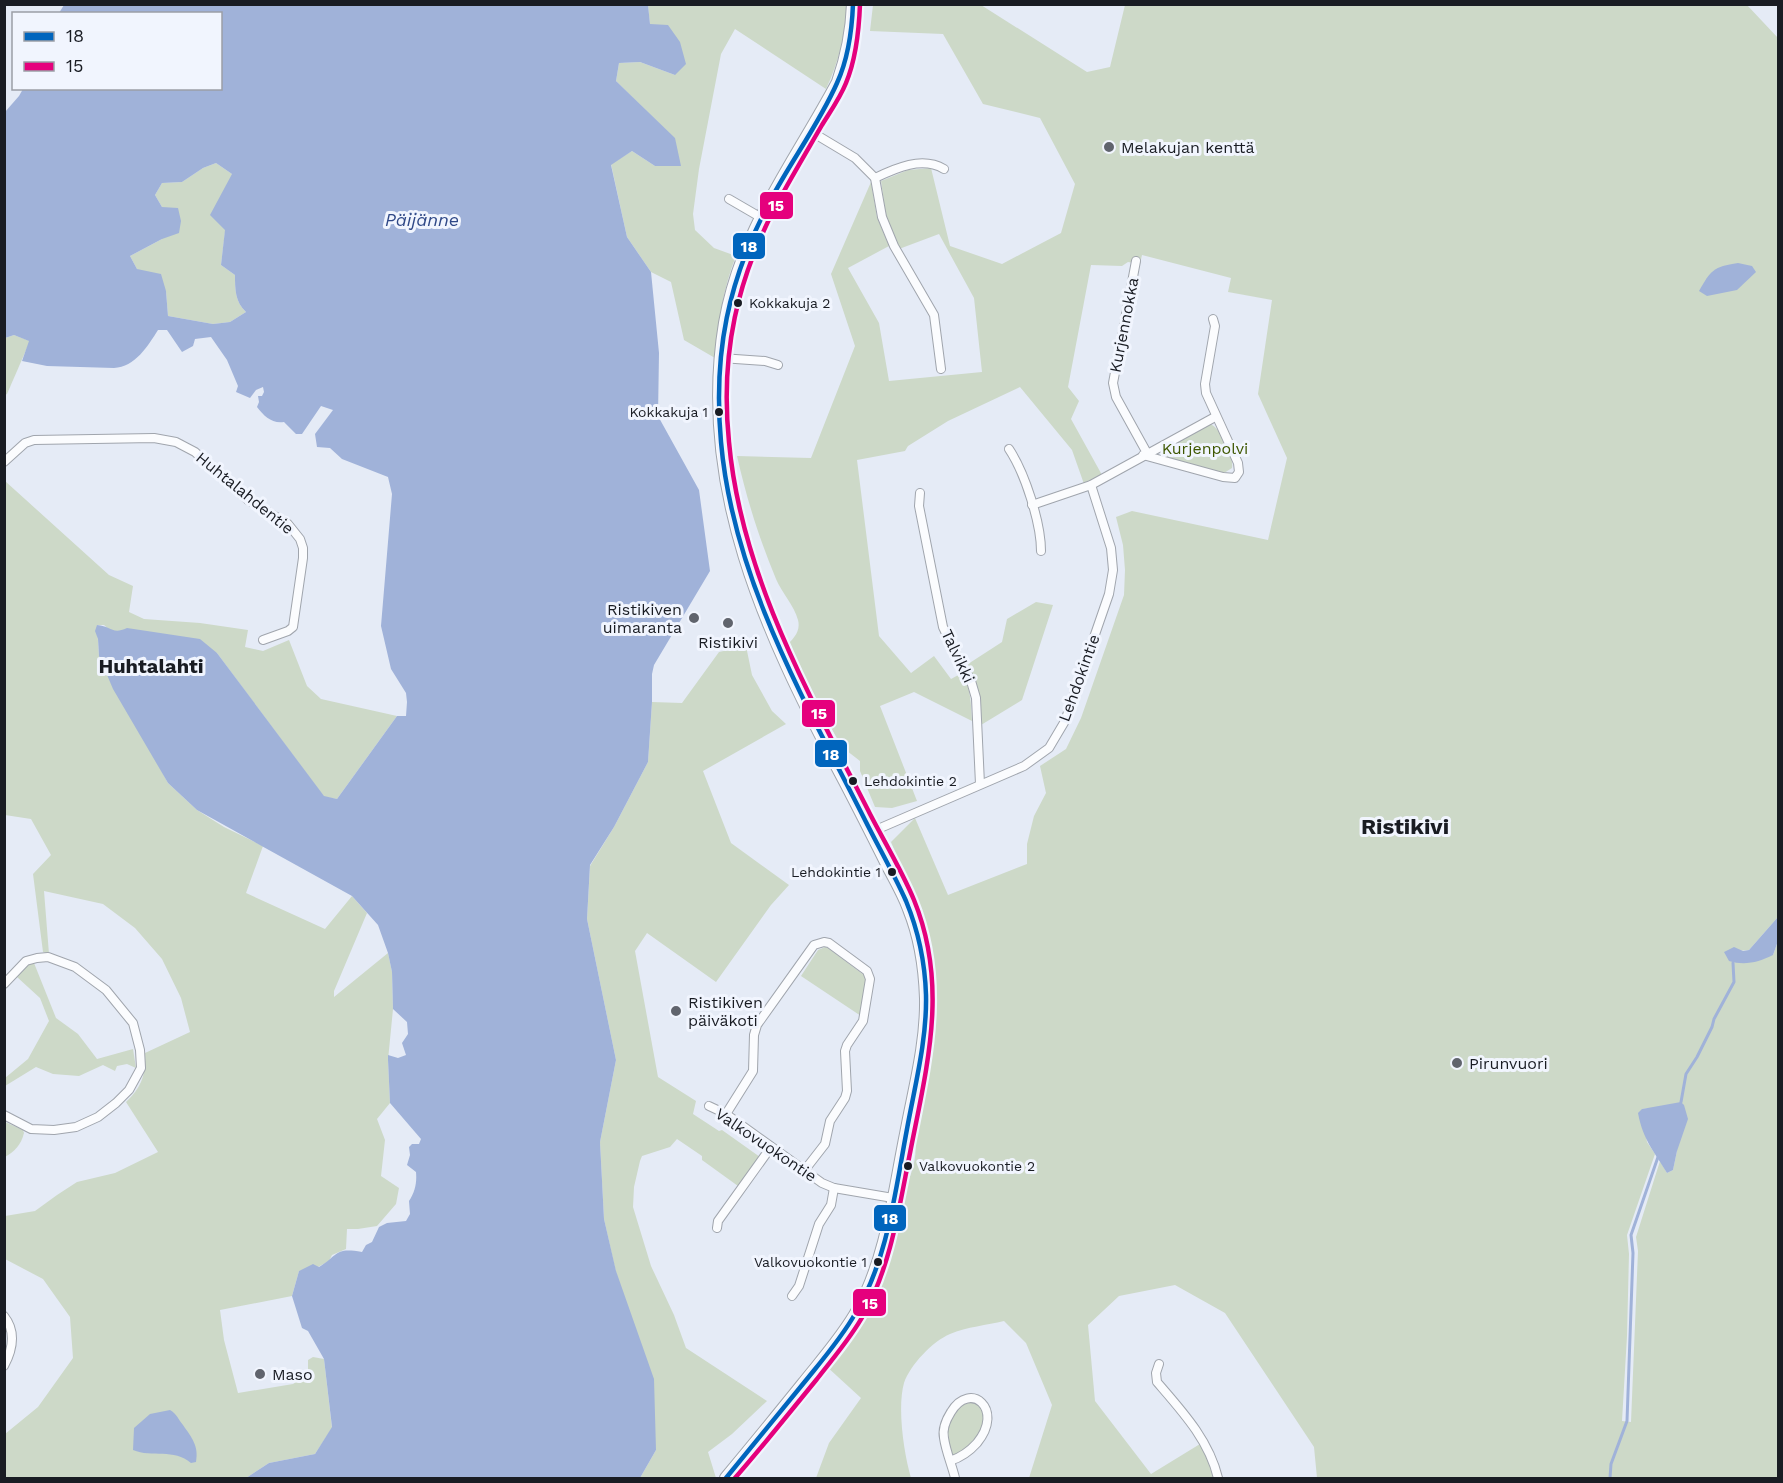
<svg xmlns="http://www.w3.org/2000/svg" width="1783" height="1483" viewBox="0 0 1783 1483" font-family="'Work Sans',sans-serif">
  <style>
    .green { fill: #cdd9c8; fill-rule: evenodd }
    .water { fill: #a0b2d9; fill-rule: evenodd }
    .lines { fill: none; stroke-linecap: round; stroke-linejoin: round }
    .stream { stroke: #a0b2d9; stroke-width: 3 }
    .street-casing { stroke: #a0a5ad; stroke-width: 10 }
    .secondary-casing { stroke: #a0a5ad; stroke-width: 14 }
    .street { stroke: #fbfcfe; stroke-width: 8 }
    .secondary { stroke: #fbfcfe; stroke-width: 12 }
    .bus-1-casing { stroke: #f1f5fe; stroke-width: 9 }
    .bus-2-casing { stroke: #f1f5fe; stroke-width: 9 }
    .bus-1 { stroke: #0065bd; stroke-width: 4.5 }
    .bus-2 { stroke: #e5007d; stroke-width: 4.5 }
    .poi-dot { fill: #60646d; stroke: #f1f5fe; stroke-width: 2 }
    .bus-dot { fill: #191c23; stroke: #f1f5fe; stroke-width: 2 }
    .labels { text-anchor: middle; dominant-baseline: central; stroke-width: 6; stroke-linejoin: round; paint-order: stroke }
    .bus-label { font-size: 14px; fill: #191c23; stroke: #f1f5fe; text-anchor: start }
    .poi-label { font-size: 16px; fill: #191c23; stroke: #f1f5fe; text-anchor: start }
    .street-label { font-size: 16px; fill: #191c23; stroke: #f1f5fe }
    .park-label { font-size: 16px; fill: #3e5700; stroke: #f1f5fe }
    .water-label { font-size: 18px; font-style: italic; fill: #2f4887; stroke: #f1f5fe }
    .quarter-label { font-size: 20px; font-weight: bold; fill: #191c23; stroke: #f1f5fe }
    .district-label { font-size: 22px; font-weight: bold; fill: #191c23; stroke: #f1f5fe }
    .line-badge { stroke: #f1f5fe; stroke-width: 2 }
    .badge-label { font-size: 16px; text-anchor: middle; font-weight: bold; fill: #fff }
  </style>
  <rect width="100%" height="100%" fill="#e5ebf6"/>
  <g class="green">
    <path d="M 648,5 L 847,5 C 845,34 839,62 826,89 L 735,29 L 721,54 L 699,169 L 693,214 L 695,230 L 714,248 L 736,256 C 723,288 718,324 715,358 L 684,340 L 671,282 L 651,272 L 627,237 L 611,164 L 632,151 L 655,166 L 674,138 L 616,81 L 619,63 L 640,62 L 675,75 L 650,25 Z"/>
    <path d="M 873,5 L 981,5 L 1087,72 L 1110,67 L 1125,5 L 1747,5 L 1778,38 L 1778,917 L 1749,950 L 1724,952 L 1773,955 L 1778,941 L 1778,1478 L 1317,1478 L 1314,1447 L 1225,1313 L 1175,1285 L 1119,1296 L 1088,1325 L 1095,1401 L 1151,1474 L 1200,1444 L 1209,1462 L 1213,1478 L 1029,1478 L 1052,1405 L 1026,1343 L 1004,1321 C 987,1325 967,1327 950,1334 C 933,1341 910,1365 904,1383 C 897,1408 904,1454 911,1478 L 816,1478 L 829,1443 L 861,1398 L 825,1365 C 837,1351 861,1326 868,1311 C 886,1275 891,1234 903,1196 C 910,1175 918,1162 915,1138 L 932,1054 L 933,1002 L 932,954 L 919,909 L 891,842 L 915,818 L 948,895 L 1027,864 L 1027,844 L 1034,816 L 1046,793 L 1040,766 L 1066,749 L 1081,718 L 1124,595 L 1125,570 L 1123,545 L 1116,517 L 1132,511 L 1268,540 L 1287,458 L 1258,394 L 1272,300 L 1228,292 L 1231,278 L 1142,255 L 1140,264 L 1128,262 L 1122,266 L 1091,265 L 1068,387 L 1079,401 L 1071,419 L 1102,475 L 1084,484 L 1072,450 L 1020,387 L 948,421 L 908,446 L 905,451 L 857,460 L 879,636 L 911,673 L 934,656 L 951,679 L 962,673 C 971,688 971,704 972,721 L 914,692 L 880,706 L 917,801 L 892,808 L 875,807 L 860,771 L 860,761 L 842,747 L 785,647 C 793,639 801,632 798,620 C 794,605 782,593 776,579 C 759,538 747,500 737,456 L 811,458 L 855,346 L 831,274 L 871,182 L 877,217 L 889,246 L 848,268 L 879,323 L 889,381 L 982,372 L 974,298 L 939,234 L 899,249 L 886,216 L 881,181 L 908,170 L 931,168 L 950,246 L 1002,264 L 1061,233 L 1075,184 L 1040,118 L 983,104 L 943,34 L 870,31 ZM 1651,1108 L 1677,1151 L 1673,1170 L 1667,1173 L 1660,1161 L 1636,1237 L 1638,1251 L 1631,1422 L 1622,1421 L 1627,1336 L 1629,1254 L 1627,1235 L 1655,1154 L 1647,1142 L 1642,1109 Z"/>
    <path d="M 216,163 L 232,174 L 221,265 L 235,275 C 235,289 235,302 246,312 L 230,322 L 213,324 L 168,316 L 166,291 L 137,269 L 130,256 L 162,239 L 162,207 L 155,195 L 162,183 L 182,182 L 203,168 Z"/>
    <path d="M 14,335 L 30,341 L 7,394 L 5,395 L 5,338 Z"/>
    <path d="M 1210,424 C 1221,428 1234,457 1232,468 L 1224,473 L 1163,458 L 1160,451 L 1204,426 Z"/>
    <path d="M 5,481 L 109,575 L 133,586 L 129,612 L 144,619 L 200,623 L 248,630 L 245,647 L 263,651 L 289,640 L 307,686 L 321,699 L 397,716 L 337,799 L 324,797 L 217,653 L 111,631 L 104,625 L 97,625 L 99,656 L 168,783 L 197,810 L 224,827 L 263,846 L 246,893 L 325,929 L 352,896 L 367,913 L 334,991 L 334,997 L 388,953 L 392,972 L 393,1009 L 388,1060 L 390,1103 L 377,1119 L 385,1140 L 381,1176 L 399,1188 L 396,1204 L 377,1226 L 358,1229 L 347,1229 L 346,1249 L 332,1255 L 329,1261 L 318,1267 L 299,1271 L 292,1296 L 220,1310 L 224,1340 L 238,1393 L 293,1384 L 308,1374 L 308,1360 L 313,1357 L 324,1359 L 332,1428 L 315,1454 L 269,1463 L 246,1478 L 5,1478 L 5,1434 L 38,1407 L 73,1358 L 70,1317 L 43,1279 L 5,1259 L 5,1216 L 35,1211 L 57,1195 L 77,1182 L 115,1173 L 158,1152 L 126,1102 C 142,1087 146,1074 145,1053 L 190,1032 L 181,998 L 162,959 L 135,928 L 103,904 L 44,891 L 49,954 L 43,952 L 33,874 L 51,855 L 31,819 L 5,815 L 4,720 L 6,711 L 4,699 Z"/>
    <path d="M 1036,602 L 1053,605 L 1022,700 L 981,725 L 975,680 L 968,664 L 1002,642 L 1007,619 Z"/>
    <path d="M 746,646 L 752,675 L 772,711 L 786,724 L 703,771 L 731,843 L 789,885 L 771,905 L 716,982 L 647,933 L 635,951 L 658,1077 L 696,1101 L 693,1114 L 719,1131 L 722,1130 L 760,1157 L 738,1186 L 702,1160 L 702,1156 L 677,1139 L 670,1147 L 642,1156 L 640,1161 L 634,1187 L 633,1207 L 651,1266 L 674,1315 L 686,1348 L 767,1401 L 732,1434 L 708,1452 L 716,1478 L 640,1478 L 656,1450 L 604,1219 L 600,1142 L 616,1060 L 587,919 L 590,866 L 614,827 L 648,762 L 652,702 L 682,703 L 719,652 Z"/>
    <path d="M 825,947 L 828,948 L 864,975 L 866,983 L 861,1016 L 801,976 L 818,950 Z"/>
    <path d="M 34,963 L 56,1018 L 78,1034 L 97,1059 L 133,1049 L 136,1068 L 127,1064 L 117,1066 L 115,1071 L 103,1065 L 79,1076 L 53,1074 L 36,1067 L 5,1086 L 5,1078 L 28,1059 L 49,1021 L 40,998 L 17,977 L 28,965 Z"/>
    <path d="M 5,1122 L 23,1130 L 24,1133 C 21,1145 15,1151 5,1157 Z"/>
    <path d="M 968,1403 C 980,1402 982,1409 986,1418 C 980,1433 970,1453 952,1455 C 946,1430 945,1425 962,1404 Z"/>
  </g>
  <g class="water">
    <path d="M 64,5 L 648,5 L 650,24 L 668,25 L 680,42 L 686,64 L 675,75 L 640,62 L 619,63 L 616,81 L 675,138 L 681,166 L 655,166 L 632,151 L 611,165 L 627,237 L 651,272 L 659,353 L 658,416 L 699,490 L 710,571 L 654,665 L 652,674 L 652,702 L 648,762 L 614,827 L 590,865 L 587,919 L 616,1060 L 600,1142 L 604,1219 L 616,1271 L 654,1379 L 656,1450 L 640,1478 L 246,1478 L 269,1463 L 315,1454 L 332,1427 L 324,1359 L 308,1331 L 302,1328 L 292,1296 L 299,1271 L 313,1264 L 319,1267 C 339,1255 334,1247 362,1252 L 366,1245 L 372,1242 L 379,1227 L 387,1223 L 406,1221 L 410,1214 L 409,1201 C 415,1192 417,1183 416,1172 L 407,1165 L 410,1155 L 409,1147 L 412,1144 L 419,1144 L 421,1139 L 390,1103 L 388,1060 L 388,1055 L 398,1058 L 406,1055 L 402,1043 L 408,1034 L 407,1022 L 393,1009 L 392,972 L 388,953 L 378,925 L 352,896 L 197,810 L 168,783 L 113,689 L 99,656 L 98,639 L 95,631 L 97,625 C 111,626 112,635 127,628 L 200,639 L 217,653 L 324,796 L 337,799 L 397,716 L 406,716 L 407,702 L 406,693 L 391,669 L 381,626 L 392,494 L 388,477 L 342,459 L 330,448 L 317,447 L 315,434 L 333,410 L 321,406 L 302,434 L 296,434 L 284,422 C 272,424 264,416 257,407 L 259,402 L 258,396 L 262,396 L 264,392 L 263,387 L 256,390 L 250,398 L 236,392 L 238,386 L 227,360 L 211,337 L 195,339 L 193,346 L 182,352 L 167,330 L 158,330 C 148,346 135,367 114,368 L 47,366 L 22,361 L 29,341 L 14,335 L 5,338 L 5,112 L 19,96 L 23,89 L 220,88 L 220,14 L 59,13 ZM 216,163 L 232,174 L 210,215 L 225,230 L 221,265 L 235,275 C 235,289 235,302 246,312 L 230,322 L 213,324 L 168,316 L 166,291 L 161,274 L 137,269 L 130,256 L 162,239 L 179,233 L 181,221 L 178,208 L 162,207 L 155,195 L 162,183 L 182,182 L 203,168 Z"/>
    <path d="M 1738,263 L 1752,266 L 1756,272 L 1737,290 L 1707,296 L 1699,291 C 1711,270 1713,267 1738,263 Z"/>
    <path d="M 1778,917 L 1778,941 L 1773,955 C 1759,962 1745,966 1729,961 L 1724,952 L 1734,947 L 1743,951 L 1749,950 Z"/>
    <path d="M 1681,1102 L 1684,1105 L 1688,1119 L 1677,1151 L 1673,1170 L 1667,1173 C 1654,1151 1643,1140 1638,1113 L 1642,1109 Z"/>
    <path d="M 170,1410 C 177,1414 178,1419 183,1425 C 192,1438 199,1446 196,1462 L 191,1463 C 174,1448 152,1458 133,1450 L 134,1428 L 150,1414 Z"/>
  </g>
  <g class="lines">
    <g class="stream">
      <path d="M 1681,1102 L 1686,1074 L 1697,1057 L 1712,1027 L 1714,1019 L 1734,982 L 1733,963"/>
      <path d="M 1610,1478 L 1611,1464 L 1627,1421 L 1633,1253 L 1631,1235 L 1658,1157"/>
    </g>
    <g class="street-casing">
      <g id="street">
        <path d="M 810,131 L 855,158 L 875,178 L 882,217 L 894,246 L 934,315 L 941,369"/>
        <path d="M 875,178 C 896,168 922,156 944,169"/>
        <path d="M 729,199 L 760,217"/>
        <path d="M 1136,261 L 1113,383 L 1116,397 L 1147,453"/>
        <path d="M 721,358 L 765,361 L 778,365"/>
        <path d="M 1009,449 C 1025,473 1041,523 1041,551"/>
        <path d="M 1143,455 L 1223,477 L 1235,478 L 1239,472 L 1238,463 L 1206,393 L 1205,384 L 1215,326 L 1213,319"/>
        <path d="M 4,462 L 25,443 L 34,440 L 154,438 L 176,442 L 195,452 L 248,500 L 288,524 L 300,539 L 303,548 L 303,558 L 293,627 L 288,631 L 263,640"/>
        <path d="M 920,493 L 919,506 L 943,627 L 952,646 L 971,681 L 976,698 L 980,784"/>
        <path d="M 1032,505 L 1091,485 L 1215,417"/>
        <path d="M 871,832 L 1024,766 L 1049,748 L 1065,721 L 1109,594 L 1113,570 L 1111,548 L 1091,485"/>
        <path d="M 4,984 L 26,961 L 37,958 L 48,957 L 75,967 L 106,990 L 133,1023 L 140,1050 L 141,1068 L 129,1090 L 116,1103 L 98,1117 L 76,1127 L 54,1130 L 31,1129 L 4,1115"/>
        <path d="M 709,1106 L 726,1114 L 822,1183 L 834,1188 L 893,1198"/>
        <path d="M 726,1114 L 753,1071 L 754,1035 L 757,1025 L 814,945 L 824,942 L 829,943 L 867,971 L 870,979 L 863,1021 L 847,1045 L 845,1051 L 847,1091 L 845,1098 L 830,1121 L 825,1144 L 804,1171"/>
        <path d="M 717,1228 L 718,1221 L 771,1147"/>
        <path d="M 792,1296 L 799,1286 L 819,1224 L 831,1205 L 834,1188"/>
        <path d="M 4,1316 C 16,1331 13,1349 4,1366"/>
        <path d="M 1159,1364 L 1156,1373 L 1157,1382 C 1182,1411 1209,1440 1218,1478"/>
        <path d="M 950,1461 C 962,1457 969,1452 977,1443 C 1005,1409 970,1380 951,1412 C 946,1420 942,1429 944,1438 C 946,1452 952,1465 955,1478"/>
      </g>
    </g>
    <g class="secondary-casing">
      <path id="secondary" d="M 726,1478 C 752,1447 778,1415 803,1384 C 822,1360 843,1337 858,1310 C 887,1257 894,1193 906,1134 C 914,1090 927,1044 926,998 C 925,969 920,936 909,909 C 904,895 896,881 889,868 C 873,836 857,804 840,772 C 766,632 698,486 725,323 C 741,230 795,163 838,82 C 847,56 852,32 853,4"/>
    </g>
    <use href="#street" class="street"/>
    <use href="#secondary" class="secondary"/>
    <g class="bus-1-casing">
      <path id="bus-1" d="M 726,1478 C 753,1445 780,1412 807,1379 C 824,1358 842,1337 855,1314 C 888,1259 895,1192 907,1129 C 915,1085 927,1040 926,995 C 925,963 918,930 906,901 C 894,874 879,848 866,822 C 805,701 733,579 721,442 C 713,353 728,280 770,201 C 791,161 819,124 837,83 C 848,59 852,30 853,4"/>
    </g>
    <g class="bus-2-casing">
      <path id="bus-2" d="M 735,1478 C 763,1446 790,1412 817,1379 C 833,1358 851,1338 864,1314 C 891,1265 899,1208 910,1153 C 927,1066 949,986 914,900 C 902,871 885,843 870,814 C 810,696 741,576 729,442 C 720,354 737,278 778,202 C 792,176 807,151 822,125 C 830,112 840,98 846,83 C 856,59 859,31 860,4"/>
    </g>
    <use href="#bus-1" class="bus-1"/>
    <use href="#bus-2" class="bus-2"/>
  </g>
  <g class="poi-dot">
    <circle cx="1109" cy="147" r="6"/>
    <circle cx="694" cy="618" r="6"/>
    <circle cx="728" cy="623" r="6"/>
    <circle cx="676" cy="1011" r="6"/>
    <circle cx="1457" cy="1063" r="6"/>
    <circle cx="260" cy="1374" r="6"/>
  </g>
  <g class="bus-dot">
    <circle cx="738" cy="303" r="5"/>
    <circle cx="719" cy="412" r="5"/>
    <circle cx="853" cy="781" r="5"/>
    <circle cx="892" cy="872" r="5"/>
    <circle cx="908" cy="1166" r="5"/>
    <circle cx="878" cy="1262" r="5"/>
  </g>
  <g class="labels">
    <g class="bus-label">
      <text x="749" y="303">Kokkakuja 2</text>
      <text x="708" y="412" text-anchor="end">Kokkakuja 1</text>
      <text x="864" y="781">Lehdokintie 2</text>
      <text x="881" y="872" text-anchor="end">Lehdokintie 1</text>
      <text x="919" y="1166">Valkovuokontie 2</text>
      <text x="867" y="1262" text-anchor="end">Valkovuokontie 1</text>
    </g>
    <g class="poi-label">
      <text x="1121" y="147">Melakujan kenttä</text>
      <text x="682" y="609" text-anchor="end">Ristikiven<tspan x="682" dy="18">uimaranta</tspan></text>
      <text x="728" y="642" text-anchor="middle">Ristikivi</text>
      <text x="688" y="1002">Ristikiven<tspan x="688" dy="18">päiväkoti</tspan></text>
      <text x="1469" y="1063">Pirunvuori</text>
      <text x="272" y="1374">Maso</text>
    </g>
    <g class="street-label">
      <text transform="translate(1124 325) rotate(-79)">Kurjennokka</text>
      <text transform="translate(245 493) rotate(39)">Huhtalahdentie</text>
      <text transform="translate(958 656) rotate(65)">Talvikki</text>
      <text transform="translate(1079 678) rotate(-70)">Lehdokintie</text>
      <text transform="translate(766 1145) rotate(34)">Valkovuokontie</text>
    </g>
    <g class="park-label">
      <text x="1205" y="448">Kurjenpolvi</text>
    </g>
    <g class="water-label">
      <text x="422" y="219">Päijänne</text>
    </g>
    <g class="quarter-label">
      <text x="151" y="666">Huhtalahti</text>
    </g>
    <g class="district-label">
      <text x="1405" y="826">Ristikivi</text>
    </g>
  </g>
  <g class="line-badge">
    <rect x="759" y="191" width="35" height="29" rx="6" fill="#e5007d"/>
    <rect x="732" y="232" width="34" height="28" rx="6" fill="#0065bd"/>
    <rect x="801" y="699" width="35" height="29" rx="6" fill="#e5007d"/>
    <rect x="814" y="739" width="34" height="29" rx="6" fill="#0065bd"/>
    <rect x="873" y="1204" width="34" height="28" rx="6" fill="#0065bd"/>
    <rect x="852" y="1288" width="35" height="29" rx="6" fill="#e5007d"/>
  </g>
  <g class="badge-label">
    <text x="776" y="211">15</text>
    <text x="749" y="252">18</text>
    <text x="819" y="719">15</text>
    <text x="831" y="760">18</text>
    <text x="890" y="1224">18</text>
    <text x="870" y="1309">15</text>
  </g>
  <rect width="1783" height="1483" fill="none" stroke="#191c23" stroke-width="12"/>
  <rect x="12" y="12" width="210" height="78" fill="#f1f5fe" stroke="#9b9ea6" stroke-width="1.5"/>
  <rect x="24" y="32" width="30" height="9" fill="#0065bd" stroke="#9b9ea6" stroke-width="1.5"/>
  <text x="66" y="42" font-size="18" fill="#191c23">18</text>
  <rect x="24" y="62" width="30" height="9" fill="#e5007d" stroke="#9b9ea6" stroke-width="1.5"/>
  <text x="66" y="72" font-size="18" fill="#191c23">15</text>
</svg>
